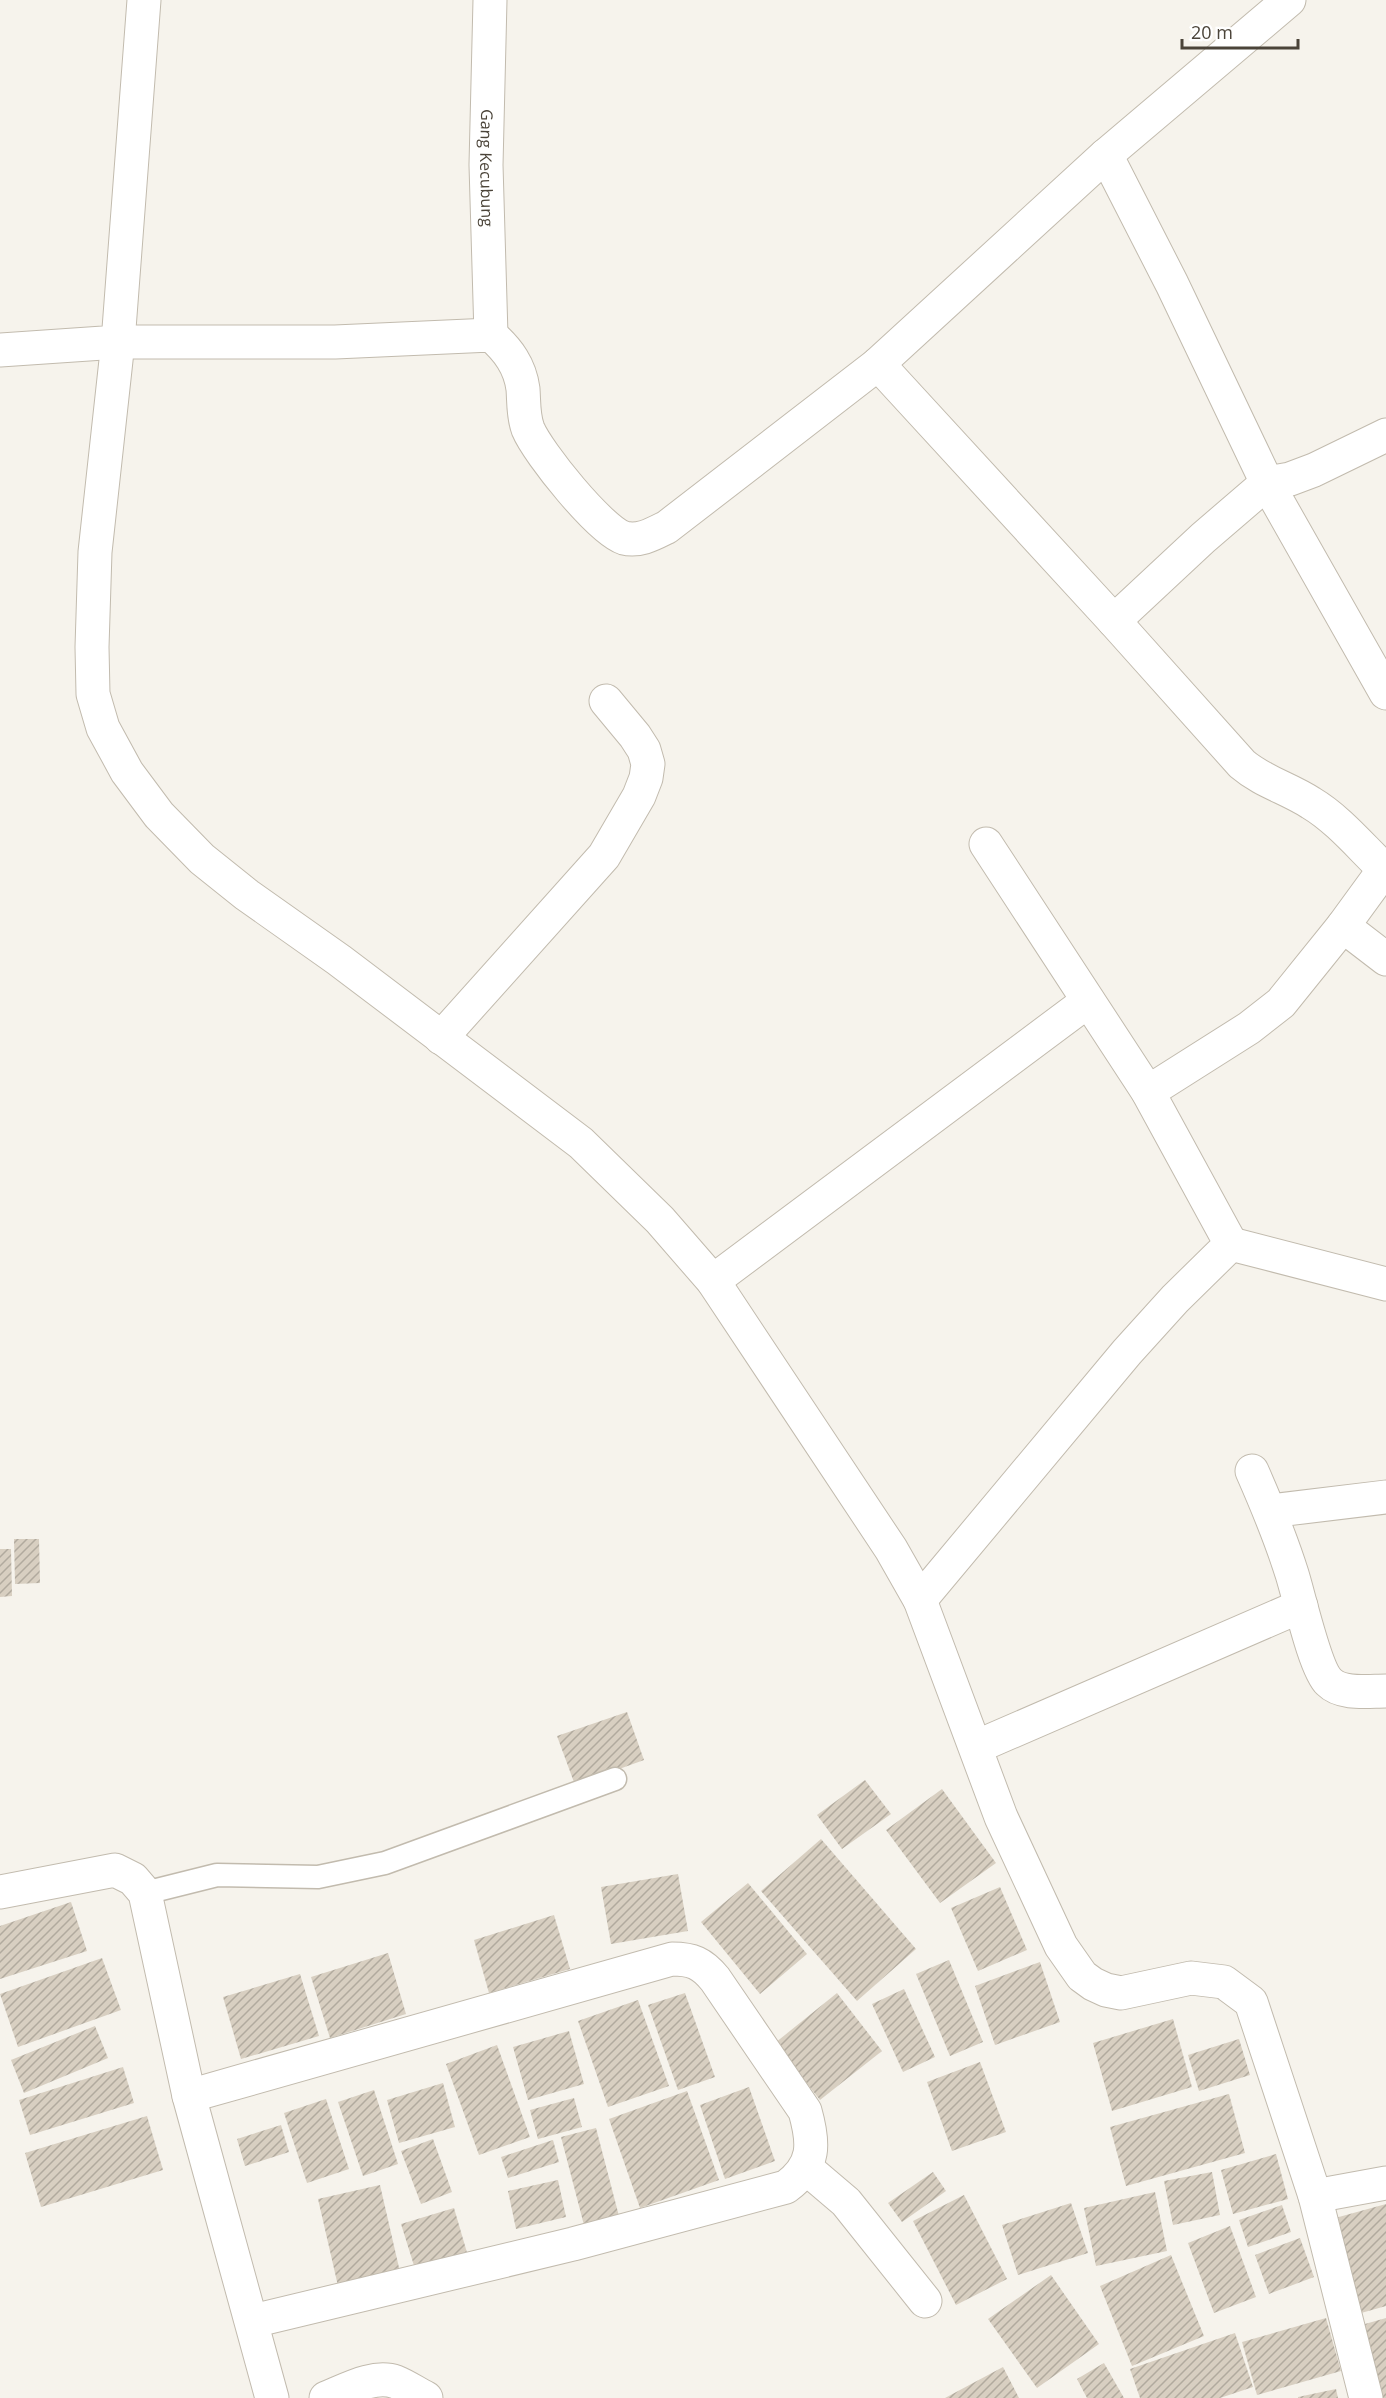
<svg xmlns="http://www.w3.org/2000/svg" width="1386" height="2398" viewBox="0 0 1386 2398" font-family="'Open Sans',sans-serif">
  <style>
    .building { fill: url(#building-hatch) }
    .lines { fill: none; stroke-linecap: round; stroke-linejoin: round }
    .lane-casing { stroke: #c2bbae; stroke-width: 25 }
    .street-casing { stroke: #c2bbae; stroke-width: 35 }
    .lane { stroke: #fff; stroke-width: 22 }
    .street { stroke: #fff; stroke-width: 33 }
    .labels { text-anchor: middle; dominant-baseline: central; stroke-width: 6; stroke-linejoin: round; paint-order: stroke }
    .street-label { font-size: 16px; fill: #4b4439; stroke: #fff }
  </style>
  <defs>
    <pattern id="building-hatch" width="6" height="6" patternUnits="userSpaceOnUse" patternTransform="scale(1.5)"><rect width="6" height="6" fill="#d8cfc1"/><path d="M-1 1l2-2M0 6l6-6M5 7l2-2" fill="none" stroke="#b1aa9e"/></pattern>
  </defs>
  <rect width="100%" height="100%" fill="#f6f3ec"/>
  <g class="building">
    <path d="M 14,1539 L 39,1539 L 40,1583 L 15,1584 Z"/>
    <path d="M 0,1549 L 11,1549 L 12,1596 L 0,1597 Z"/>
    <path d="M 627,1712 L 644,1760 L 575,1785 L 557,1736 Z"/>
    <path d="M 865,1780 L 891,1814 L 842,1849 L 817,1815 Z"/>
    <path d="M 942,1789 L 996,1863 L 940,1903 L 886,1830 Z"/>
    <path d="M 821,1839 L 916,1949 L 857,2001 L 761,1891 Z"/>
    <path d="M 678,1874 L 688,1931 L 611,1944 L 601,1887 Z"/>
    <path d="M 748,1883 L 807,1954 L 760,1994 L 701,1922 Z"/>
    <path d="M 1000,1887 L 1027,1950 L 978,1971 L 951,1908 Z"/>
    <path d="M 71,1902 L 87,1951 L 0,1979 L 0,1926 Z"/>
    <path d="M 554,1915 L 570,1969 L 489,1993 L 474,1940 Z"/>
    <path d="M 388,1953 L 406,2014 L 330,2038 L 311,1977 Z"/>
    <path d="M 102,1958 L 121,2010 L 18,2047 L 0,1994 Z"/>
    <path d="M 949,1960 L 983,2042 L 950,2056 L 916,1974 Z"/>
    <path d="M 1040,1962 L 1060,2022 L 995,2045 L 975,1986 Z"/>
    <path d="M 300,1974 L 319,2036 L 241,2059 L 223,1997 Z"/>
    <path d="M 904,1989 L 935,2057 L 903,2072 L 872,2004 Z"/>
    <path d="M 685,1993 L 715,2077 L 678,2090 L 648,2005 Z"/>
    <path d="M 837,1993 L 882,2051 L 820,2100 L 775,2043 Z"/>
    <path d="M 638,2000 L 669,2086 L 608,2107 L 578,2021 Z"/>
    <path d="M 1173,2019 L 1192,2087 L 1112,2111 L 1093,2043 Z"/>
    <path d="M 95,2026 L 108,2058 L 24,2093 L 11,2060 Z"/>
    <path d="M 569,2031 L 584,2084 L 528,2100 L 513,2047 Z"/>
    <path d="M 1239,2039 L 1250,2075 L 1199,2091 L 1188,2055 Z"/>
    <path d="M 497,2045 L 530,2137 L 479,2155 L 446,2064 Z"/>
    <path d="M 980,2062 L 1006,2132 L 952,2151 L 927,2082 Z"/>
    <path d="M 123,2067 L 134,2103 L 30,2135 L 19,2100 Z"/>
    <path d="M 443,2083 L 455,2127 L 399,2143 L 387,2100 Z"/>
    <path d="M 749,2087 L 775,2161 L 725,2179 L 700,2105 Z"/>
    <path d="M 374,2090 L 398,2164 L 363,2176 L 338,2102 Z"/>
    <path d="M 687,2091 L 719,2180 L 640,2208 L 609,2119 Z"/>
    <path d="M 1229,2094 L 1245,2153 L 1126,2186 L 1110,2127 Z"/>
    <path d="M 574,2098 L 582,2127 L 538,2139 L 530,2110 Z"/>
    <path d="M 326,2099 L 349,2169 L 307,2183 L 284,2113 Z"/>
    <path d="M 147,2116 L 163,2170 L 41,2207 L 25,2153 Z"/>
    <path d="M 281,2125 L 289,2152 L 245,2166 L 237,2139 Z"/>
    <path d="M 596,2128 L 620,2220 L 585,2229 L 561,2137 Z"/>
    <path d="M 433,2139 L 452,2192 L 421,2204 L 401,2151 Z"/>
    <path d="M 553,2140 L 559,2162 L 508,2178 L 501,2157 Z"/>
    <path d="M 1276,2154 L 1288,2199 L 1233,2214 L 1221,2170 Z"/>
    <path d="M 933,2172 L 946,2191 L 902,2222 L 888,2203 Z"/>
    <path d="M 1212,2172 L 1220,2215 L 1173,2225 L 1164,2181 Z"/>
    <path d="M 558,2180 L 566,2217 L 516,2229 L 508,2191 Z"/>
    <path d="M 380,2185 L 400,2272 L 338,2286 L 318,2199 Z"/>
    <path d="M 1155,2192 L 1167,2251 L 1096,2266 L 1084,2208 Z"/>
    <path d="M 964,2195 L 1007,2279 L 956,2305 L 913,2221 Z"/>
    <path d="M 1071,2203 L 1088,2253 L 1018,2275 L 1002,2225 Z"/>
    <path d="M 1386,2204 L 1386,2306 L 1354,2315 L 1328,2220 Z"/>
    <path d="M 1282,2205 L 1291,2232 L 1248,2247 L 1239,2220 Z"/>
    <path d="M 454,2208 L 468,2256 L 416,2272 L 401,2224 Z"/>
    <path d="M 1230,2226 L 1256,2297 L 1214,2313 L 1188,2243 Z"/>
    <path d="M 1300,2238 L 1314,2277 L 1269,2294 L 1255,2255 Z"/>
    <path d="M 1171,2255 L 1204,2336 L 1132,2366 L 1100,2286 Z"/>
    <path d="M 1051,2275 L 1099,2344 L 1037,2388 L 988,2319 Z"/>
    <path d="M 1326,2318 L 1341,2371 L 1257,2395 L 1242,2342 Z"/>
    <path d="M 1386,2318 L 1386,2398 L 1372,2398 L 1351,2328 Z"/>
    <path d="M 1235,2333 L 1253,2387 L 1220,2398 L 1140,2398 L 1130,2369 Z"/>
    <path d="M 1104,2363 L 1124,2398 L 1087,2398 L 1077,2379 Z"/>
    <path d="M 1003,2367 L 1019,2398 L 945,2398 Z"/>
    <path d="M 1336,2389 L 1338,2398 L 1298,2398 L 1298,2397 Z"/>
  </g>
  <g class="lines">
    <g class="lane-casing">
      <path id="lane" d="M 145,1893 L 217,1875 L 318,1877 L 385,1863 L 615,1779"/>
    </g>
    <g class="street-casing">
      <g id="street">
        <path id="s1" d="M 490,0 L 486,165 L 491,335"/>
        <path d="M 1289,0 L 1106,155 L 878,364 L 667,527 C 653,534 639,542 624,538 C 600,530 538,453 528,429 C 523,416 524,402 523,389 C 520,366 508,350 491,335 L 335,342 L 118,342 L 95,552 L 92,647 L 93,694 L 103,728 L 127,772 L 159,815 L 202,859 L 247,895 L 339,960 L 581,1143 L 660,1220 L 713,1281 L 891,1549 L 920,1600 L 1001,1817 L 1061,1946 L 1082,1976 L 1093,1984 L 1106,1990 L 1121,1993 L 1191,1978 L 1224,1982 L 1251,2002 L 1315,2196 L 1366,2398"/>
        <path d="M 1106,155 L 1172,284 L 1267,483 L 1386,693"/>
        <path d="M 0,350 L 118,342 L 144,0"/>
        <path d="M 878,364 L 1114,621 L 1242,764 C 1263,782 1288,788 1311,803 C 1338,819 1361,847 1384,869"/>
        <path d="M 1114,621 L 1203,538 L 1267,483 L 1290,479 L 1314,470 L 1386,435"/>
        <path d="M 1343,926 L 1386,959"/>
        <path d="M 441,1038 L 604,856 L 639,796 L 646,778 L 648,764 L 644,750 L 635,736 L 606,701"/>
        <path d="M 1148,1092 L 1249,1028 L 1281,1003 L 1343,926 L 1386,867"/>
        <path d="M 1231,1244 L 1386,1284"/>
        <path d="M 713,1281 L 1088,1001"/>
        <path d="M 1252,1471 C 1267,1505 1281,1539 1292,1574 C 1299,1596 1315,1669 1329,1682 C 1342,1695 1368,1691 1386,1691"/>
        <path d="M 1270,1511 L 1386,1497"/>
        <path d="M 920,1600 L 1127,1352 L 1175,1299 L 1231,1244 L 1148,1092 L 986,844"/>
        <path d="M 976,1747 L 1301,1606"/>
        <path d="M 0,1892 L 115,1870 L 133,1879 L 145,1893 L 189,2096 L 272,2398"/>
        <path d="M 189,2096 L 672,1959 C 692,1959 702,1963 715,1979 L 805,2111 C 814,2143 816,2165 786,2187 L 573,2244 L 253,2321"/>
        <path d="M 806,2168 L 846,2202 L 925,2301"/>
        <path d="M 1315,2196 L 1386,2183"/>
        <path d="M 326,2398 C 346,2390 374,2374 396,2382 C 406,2386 416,2393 426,2398"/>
      </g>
    </g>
    <use href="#lane" class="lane"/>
    <use href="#street" class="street"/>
  </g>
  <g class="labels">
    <g class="street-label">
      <text stroke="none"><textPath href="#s1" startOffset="168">Gang Kecubung</textPath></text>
    </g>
  </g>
  <path d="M1182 39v9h116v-9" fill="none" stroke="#4b4439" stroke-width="3"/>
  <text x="1191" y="39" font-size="18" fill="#4b4439" stroke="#ffffff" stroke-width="4.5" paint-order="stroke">20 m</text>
</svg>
